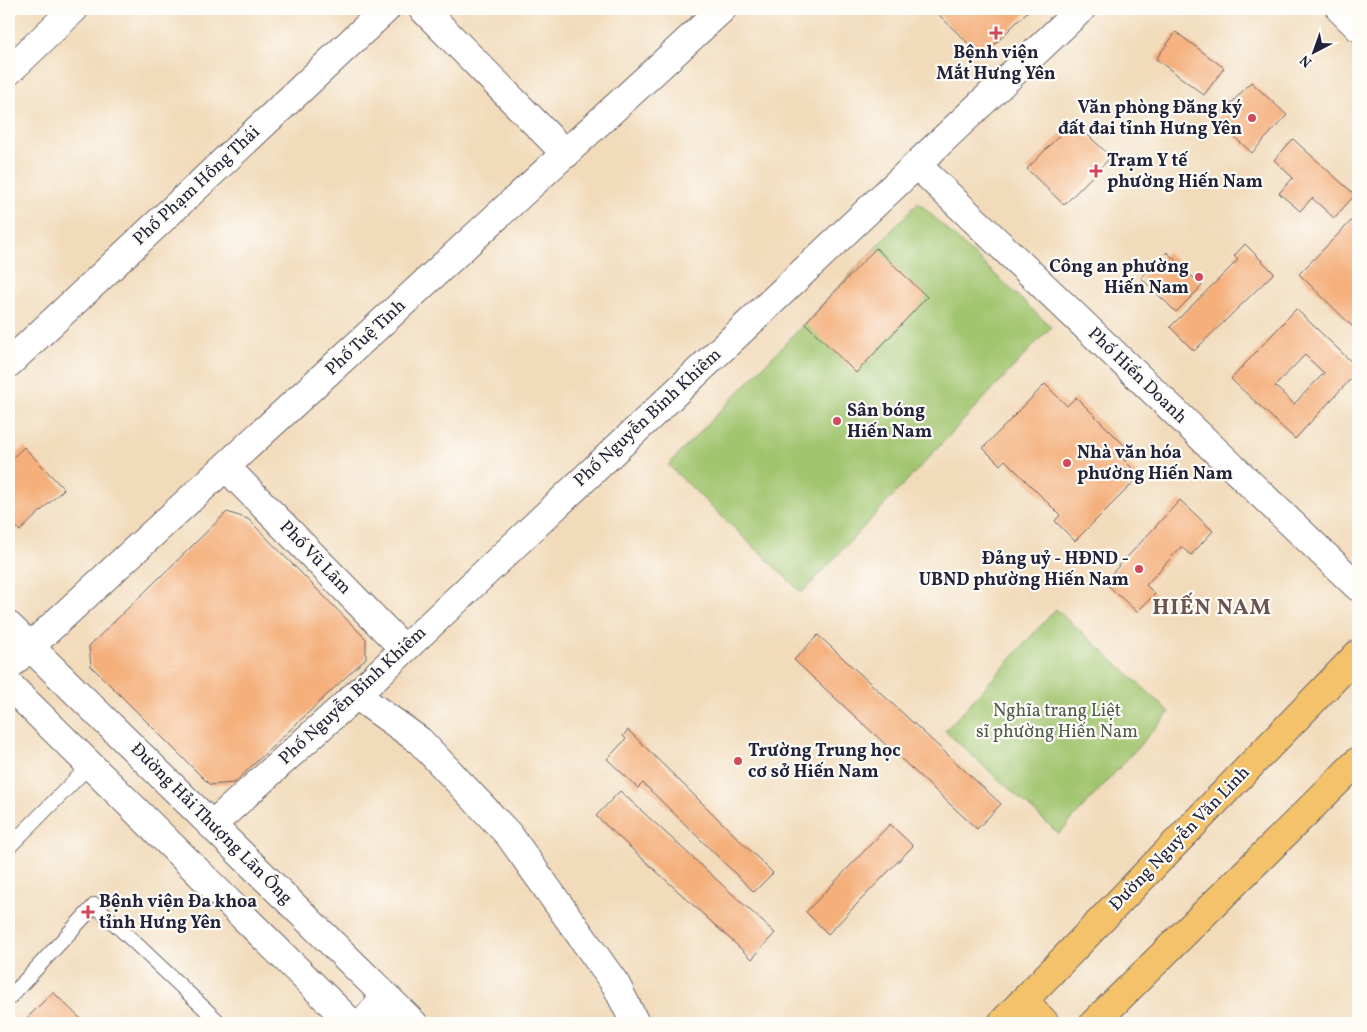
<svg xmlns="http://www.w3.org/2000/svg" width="1367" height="1032" viewBox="0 0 1367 1032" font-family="Vollkorn,serif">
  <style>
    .green { fill: #a1c56e; stroke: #627454 }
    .building { fill: #f4af7a; fill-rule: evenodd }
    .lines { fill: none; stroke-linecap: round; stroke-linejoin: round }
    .service-casing { stroke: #6b6368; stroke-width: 16 }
    .minor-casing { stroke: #6b6368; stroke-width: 30 }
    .tertiary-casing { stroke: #6b6368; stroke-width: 30 }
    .trunk-casing { stroke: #6b6368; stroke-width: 30 }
    .service { stroke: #fff; stroke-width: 14 }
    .minor { stroke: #fff; stroke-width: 28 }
    .tertiary { stroke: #fff; stroke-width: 28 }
    .trunk { stroke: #f3c26a; stroke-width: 28 }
    .poi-dot { fill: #d1495b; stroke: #fdfcf7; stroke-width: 2 }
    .labels { text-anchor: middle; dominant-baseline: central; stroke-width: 4.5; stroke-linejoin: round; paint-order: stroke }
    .poi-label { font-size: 18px; font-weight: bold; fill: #22223b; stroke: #fdfcf7; text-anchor: start }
    .street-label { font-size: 18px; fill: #22223b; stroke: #fdfcf7 }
    .park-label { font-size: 18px; fill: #4e5b4d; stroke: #fdfcf7 }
    .district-label { font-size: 22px; font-weight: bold; letter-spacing: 1px; fill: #6c5351; stroke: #fdfcf7 }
  </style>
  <rect width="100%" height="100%" fill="#fdfcf7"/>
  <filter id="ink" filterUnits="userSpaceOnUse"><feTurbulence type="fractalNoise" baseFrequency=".02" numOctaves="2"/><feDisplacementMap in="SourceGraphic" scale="10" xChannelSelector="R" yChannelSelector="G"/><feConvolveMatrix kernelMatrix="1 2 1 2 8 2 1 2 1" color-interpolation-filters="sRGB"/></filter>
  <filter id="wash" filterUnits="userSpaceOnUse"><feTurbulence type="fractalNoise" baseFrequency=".0096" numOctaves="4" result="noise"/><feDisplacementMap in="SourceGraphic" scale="20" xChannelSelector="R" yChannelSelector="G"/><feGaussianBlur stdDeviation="1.12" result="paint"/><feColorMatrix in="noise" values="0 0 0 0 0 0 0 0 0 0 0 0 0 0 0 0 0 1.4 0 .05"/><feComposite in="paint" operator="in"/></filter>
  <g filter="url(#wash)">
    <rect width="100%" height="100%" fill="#f2dbbb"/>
    <g class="green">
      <path d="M 918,202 L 1051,327 L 802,593 L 668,465 L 805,323 Z"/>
      <path d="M 1056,609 L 1170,712 L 1059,834 L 945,731 Z"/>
    </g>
    <g id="blocks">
      <g class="building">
        <path d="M 933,9 L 1030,9 L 982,57 Z"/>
        <path d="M 1176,32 L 1224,68 L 1204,95 L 1156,59 Z"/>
        <path d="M 1251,82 L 1287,115 L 1252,153 L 1216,120 Z"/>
        <path d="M 1073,121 L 1111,157 L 1064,205 L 1027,169 Z"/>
        <path d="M 1293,139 L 1355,195 L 1334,218 L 1312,198 L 1300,211 L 1279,193 L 1293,178 L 1274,160 Z"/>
        <path d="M 1358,214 L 1358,332 L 1299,274 Z"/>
        <path d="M 1245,244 L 1274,273 L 1194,351 L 1170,327 L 1238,260 L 1234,256 Z"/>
        <path d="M 876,248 L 927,297 L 856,373 L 805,323 Z"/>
        <path d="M 1167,252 L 1202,286 L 1176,312 L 1141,278 Z"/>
        <path d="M 1296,309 L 1358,368 L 1358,371 L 1295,439 L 1231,379 ZM 1305,355 L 1324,373 L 1294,404 L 1275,386 Z"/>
        <path d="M 1045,384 L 1067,406 L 1076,397 L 1127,448 L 1119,455 L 1140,476 L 1075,541 L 1055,521 L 1060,515 L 1005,460 L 1000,465 L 983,448 Z"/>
        <path d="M 24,447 L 64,489 L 20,531 L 9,519 L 9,461 Z"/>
        <path d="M 1180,500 L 1213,531 L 1191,555 L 1181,547 L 1146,585 L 1155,594 L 1137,612 L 1104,582 Z"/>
        <path d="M 227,512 L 248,519 L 366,639 L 366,658 L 234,783 L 210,785 L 91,666 L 89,646 Z"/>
        <path d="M 818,635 L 1001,804 L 977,829 L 794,660 Z"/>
        <path d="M 628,730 L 773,873 L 754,892 L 643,783 L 638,788 L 607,759 L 626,739 L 623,736 Z"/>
        <path d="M 620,791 L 775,933 L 752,959 L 596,816 Z"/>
        <path d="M 890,824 L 913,846 L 828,934 L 806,912 Z"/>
        <path d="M 53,992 L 85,1023 L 22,1023 Z"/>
      </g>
    </g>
  </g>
  <g filter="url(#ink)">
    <use href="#blocks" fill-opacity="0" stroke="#6b6368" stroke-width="1"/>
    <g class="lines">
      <g class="service-casing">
        <g id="service">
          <path d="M 9,847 L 90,765"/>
          <path d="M 9,998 L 95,905 L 220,1023"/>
        </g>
      </g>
      <g class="minor-casing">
        <g id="minor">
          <path d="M 423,9 L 566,154"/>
          <path d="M 9,71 L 74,9"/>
          <path d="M 917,165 L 1358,587"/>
          <path d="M 9,363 L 386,9"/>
          <path d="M 226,467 L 404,649"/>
          <path d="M 356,695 L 420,741 L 509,835 L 616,985 L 635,1023"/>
          <path d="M 212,825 L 356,695 L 1081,9"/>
        </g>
      </g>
      <g class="tertiary-casing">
        <g id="tertiary">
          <path d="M 1340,9 L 1358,27"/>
          <path d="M 9,626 L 413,1023"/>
          <path d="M 9,666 L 722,9"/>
          <path d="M 9,685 L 351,1023"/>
          <path d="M 363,1023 L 386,997"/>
        </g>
      </g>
      <g class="trunk-casing">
        <g id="trunk">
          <path d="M 1024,1000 L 1045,1023"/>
          <path d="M 1002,1023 L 1358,654"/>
          <path d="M 1094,1023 L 1358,761"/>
        </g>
      </g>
      <use href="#service" class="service"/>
      <use href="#minor" class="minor"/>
      <use href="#tertiary" class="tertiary"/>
      <use href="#trunk" class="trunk"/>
    </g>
  </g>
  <g class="poi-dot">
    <path d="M993.5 25.5h5v5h5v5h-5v5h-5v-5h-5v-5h5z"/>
    <circle cx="1252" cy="118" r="5"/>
    <path d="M1093.5 163.5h5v5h5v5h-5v5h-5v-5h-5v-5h5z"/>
    <circle cx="1199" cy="277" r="5"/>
    <circle cx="837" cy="421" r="5"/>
    <circle cx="1067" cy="463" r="5"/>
    <circle cx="1139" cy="569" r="5"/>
    <circle cx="738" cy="761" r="5"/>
    <path d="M85.5 904.5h5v5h5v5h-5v5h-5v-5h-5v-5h5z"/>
  </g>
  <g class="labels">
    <g class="poi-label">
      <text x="996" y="53" text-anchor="middle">Bệnh viện<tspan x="996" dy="21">Mắt Hưng Yên</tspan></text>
      <text x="1242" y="108" text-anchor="end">Văn phòng Đăng ký<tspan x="1242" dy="21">đất đai tỉnh Hưng Yên</tspan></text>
      <text x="1107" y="161">Trạm Y tế<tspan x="1107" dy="21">phường Hiến Nam</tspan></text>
      <text x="1189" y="267" text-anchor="end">Công an phường<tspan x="1189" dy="21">Hiến Nam</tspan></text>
      <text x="847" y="411">Sân bóng<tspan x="847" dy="21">Hiến Nam</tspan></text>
      <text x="1077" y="453">Nhà văn hóa<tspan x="1077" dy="21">phường Hiến Nam</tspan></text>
      <text x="1129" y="559" text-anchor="end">Đảng uỷ - HĐND -<tspan x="1129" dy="21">UBND phường Hiến Nam</tspan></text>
      <text x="748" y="751">Trường Trung học<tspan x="748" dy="21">cơ sở Hiến Nam</tspan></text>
      <text x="99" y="902">Bệnh viện Đa khoa<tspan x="99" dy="21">tỉnh Hưng Yên</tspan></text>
    </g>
    <g class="street-label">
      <text transform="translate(197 186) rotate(-43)">Phố Phạm Hồng Thái</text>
      <text transform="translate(366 338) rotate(-43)">Phố Tuệ Tĩnh</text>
      <text transform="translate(1137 376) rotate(44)">Phố Hiến Doanh</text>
      <text transform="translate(648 418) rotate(-43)">Phố Nguyễn Bỉnh Khiêm</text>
      <text transform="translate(315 558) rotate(46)">Phố Vũ Lãm</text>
      <text transform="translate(353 696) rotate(-43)">Phố Nguyễn Bỉnh Khiêm</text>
      <text transform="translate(211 824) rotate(45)">Đường Hải Thượng Lãn Ông</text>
      <text transform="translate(1180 839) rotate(-46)">Đường Nguyễn Văn Linh</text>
    </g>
    <g class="park-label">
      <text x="1057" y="711">Nghĩa trang Liệt<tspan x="1057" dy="21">sĩ phường Hiến Nam</tspan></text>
    </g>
    <g class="district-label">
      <text x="1212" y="608">HIẾN NAM</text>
    </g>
  </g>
  <rect width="1367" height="1032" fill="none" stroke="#fdfcf7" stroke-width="30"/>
  <g transform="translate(1314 52) rotate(221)" stroke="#fdfcf7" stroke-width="4" paint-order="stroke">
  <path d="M0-4L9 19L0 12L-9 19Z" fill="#22223b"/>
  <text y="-8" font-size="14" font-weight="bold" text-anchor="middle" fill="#22223b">N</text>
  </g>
</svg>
